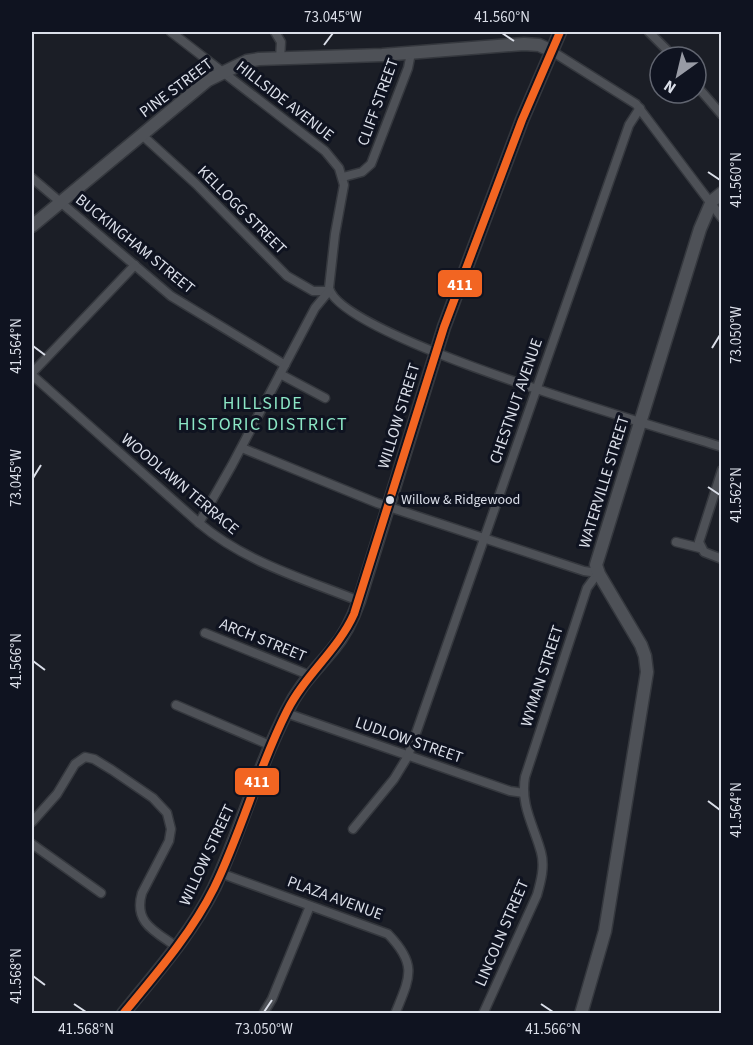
<svg xmlns="http://www.w3.org/2000/svg" width="753" height="1045" viewBox="0 0 753 1045" font-family="'Source Sans 3',sans-serif">
  <style>
    .lines { fill: none; stroke-linecap: round; stroke-linejoin: round }
    .street-casing { stroke: #35383e; stroke-width: 11 }
    .secondary-casing { stroke: #35383e; stroke-width: 15 }
    .street { stroke: #4e5157; stroke-width: 8 }
    .secondary { stroke: #4e5157; stroke-width: 12 }
    .bus-1-casing { stroke: #0f1320; stroke-width: 12 }
    .bus-1 { stroke: #f26522; stroke-width: 8 }
    .ticks { fill: none; stroke: #dbdfe9; stroke-width: 2 }
    .bus-dot { fill: #dbdfe9; stroke: #0f1320; stroke-width: 2 }
    .labels { text-anchor: middle; dominant-baseline: central; stroke-width: 6; stroke-linejoin: round; paint-order: stroke }
    .bus-label { font-size: 14px; fill: #dbdfe9; stroke: #0f1320; text-anchor: start }
    .street-label { font-size: 16px; fill: #dbdfe9; stroke: #0f1320 }
    .neighbourhood-label { font-size: 18px; letter-spacing: 1.5px; fill: #8ce7c6; stroke: #0f1320 }
    .line-badge { stroke: #0f1320; stroke-width: 2 }
    .badge-label { font-size: 16px; text-anchor: middle; font-weight: bold; fill: #fff }
    .neatline { fill: none; stroke: #dbdfe9; stroke-width: 2 }
    .ticks-label { font-size: 15px; text-anchor: middle; fill: #dbdfe9 }
  </style>
  <rect width="100%" height="100%" fill="#1b1e26"/>
  <g class="lines">
    <g class="street-casing">
      <g id="street">
        <path d="M 171,32 L 325,151 L 339,168 L 344,185 L 335,234 L 329,288 C 341,338 662,428 722,447"/>
        <path d="M 275,32 L 281,42 L 280,59"/>
        <path d="M 649,32 L 674,57"/>
        <path d="M 550,50 L 636,104 L 722,218"/>
        <path d="M 696,85 L 722,115"/>
        <path d="M 142,135 L 196,184 L 287,276 L 313,291 L 329,291"/>
        <path d="M 343,177 L 362,172 L 371,164 L 408,68 L 411,53"/>
        <path d="M 32,178 L 171,296 L 285,365"/>
        <path d="M 32,373 L 135,265"/>
        <path d="M 280,374 L 325,398"/>
        <path d="M 32,375 L 199,523 C 245,562 304,579 359,601"/>
        <path d="M 242,448 L 377,503 L 584,571 L 598,573"/>
        <path d="M 722,470 L 699,542 L 704,552 L 722,559"/>
        <path d="M 199,523 L 232,465 L 315,308 L 329,291"/>
        <path d="M 676,542 L 700,548"/>
        <path d="M 205,633 L 309,675"/>
        <path d="M 176,705 L 272,746"/>
        <path d="M 286,713 L 510,791 L 524,793"/>
        <path d="M 32,822 L 57,794 L 75,764 L 85,757 L 94,759 L 112,770 L 153,798 L 167,813 L 171,829 L 169,841 L 142,893 C 133,923 156,932 177,947"/>
        <path d="M 353,829 L 394,779 L 408,756 L 629,125 L 640,108"/>
        <path d="M 32,844 L 101,893"/>
        <path d="M 220,873 L 388,934 C 418,965 410,977 395,1014"/>
        <path d="M 263,1014 L 272,999 L 310,906"/>
        <path d="M 483,1014 L 537,895 C 541,881 545,866 541,852 C 534,826 520,805 525,777 L 587,588 L 598,573"/>
      </g>
    </g>
    <g class="secondary-casing">
      <g id="secondary">
        <path d="M 32,226 L 208,80 L 247,61 L 259,59 L 382,55 L 524,44 L 539,45 L 550,50"/>
        <path d="M 123,1014 C 155,974 191,934 214,888 C 241,830 258,767 287,711 C 300,684 315,671 333,649 C 345,635 353,618 359,601 L 444,327 L 522,120 L 560,32"/>
        <path d="M 581,1014 L 605,931 L 647,672 L 645,656 L 641,645 L 599,574 L 596,565 L 700,229 L 712,201 L 722,193"/>
      </g>
    </g>
    <use href="#street" class="street"/>
    <use href="#secondary" class="secondary"/>
    <g class="bus-1-casing">
      <path id="bus-1" d="M 123,1014 C 156,974 191,934 214,888 C 242,831 258,768 287,711 C 305,675 338,650 354,614 L 444,327 L 522,120 L 560,32"/>
    </g>
    <use href="#bus-1" class="bus-1"/>
  </g>
  <path class="ticks" d="M 502,33 L 514,41M 324,45 L 333,33M 708,172 L 720,180M 33,346 L 45,355M 712,348 L 720,335M 33,478 L 41,465M 708,487 L 720,495M 33,661 L 45,670M 708,801 L 720,810M 33,976 L 45,985M 74,1004 L 86,1012M 541,1004 L 553,1012M 264,1012 L 272,1000"/>
  <circle class="bus-dot" cx="390" cy="500" r="5"/>
  <g class="labels">
    <g class="bus-label">
      <text x="401" y="500">Willow &amp; Ridgewood</text>
    </g>
    <g class="street-label">
      <text transform="translate(176 88) rotate(-37)">PINE STREET</text>
      <text transform="translate(285 101) rotate(38)">HILLSIDE AVENUE</text>
      <text transform="translate(378 102) rotate(-70)">CLIFF STREET</text>
      <text transform="translate(242 210) rotate(45)">KELLOGG STREET</text>
      <text transform="translate(135 244) rotate(39)">BUCKINGHAM STREET</text>
      <text transform="translate(516 401) rotate(-71)">CHESTNUT AVENUE</text>
      <text transform="translate(399 416) rotate(-73)">WILLOW STREET</text>
      <text transform="translate(604 482) rotate(-73)">WATERVILLE STREET</text>
      <text transform="translate(180 484) rotate(40)">WOODLAWN TERRACE</text>
      <text transform="translate(263 640) rotate(22)">ARCH STREET</text>
      <text transform="translate(542 676) rotate(-72)">WYMAN STREET</text>
      <text transform="translate(409 740) rotate(19)">LUDLOW STREET</text>
      <text transform="translate(207 855) rotate(-65)">WILLOW STREET</text>
      <text transform="translate(335 898) rotate(20)">PLAZA AVENUE</text>
      <text transform="translate(502 933) rotate(-67)">LINCOLN STREET</text>
    </g>
    <g class="neighbourhood-label">
      <text x="263" y="403">HILLSIDE<tspan x="263" dy="21">HISTORIC DISTRICT</tspan></text>
    </g>
  </g>
  <g class="line-badge">
    <rect x="437" y="269" width="46" height="29" rx="6" fill="#f26522"/>
    <rect x="234" y="767" width="46" height="29" rx="6" fill="#f26522"/>
  </g>
  <g class="badge-label">
    <text x="460" y="290">411</text>
    <text x="257" y="787">411</text>
  </g>
  <rect width="753" height="1045" fill="none" stroke="#0f1320" stroke-width="66"/>
  <g transform="translate(678 75) rotate(214)"><circle r="28" fill="#0f1320" stroke="#616570" stroke-width="1.5"/>
  <path d="M0-4.5L10 22L0 15L-10 22Z" fill="#989ba5"/>
  <text y="-9" font-size="16" font-weight="bold" text-anchor="middle" fill="#dbdfe9">N</text>
  </g>
  <rect x="33" y="33" width="687" height="979" class="neatline"/>
  <g class="ticks-label">
    <text x="333" y="22">73.045°W</text>
    <text x="502" y="22">41.560°N</text>
    <text transform="translate(736 180) rotate(-90)" y="5">41.560°N</text>
    <text transform="translate(736 335) rotate(-90)" y="5">73.050°W</text>
    <text transform="translate(16 346) rotate(-90)" y="5">41.564°N</text>
    <text transform="translate(16 478) rotate(-90)" y="5">73.045°W</text>
    <text transform="translate(736 495) rotate(-90)" y="5">41.562°N</text>
    <text transform="translate(16 661) rotate(-90)" y="5">41.566°N</text>
    <text transform="translate(736 810) rotate(-90)" y="5">41.564°N</text>
    <text transform="translate(16 976) rotate(-90)" y="5">41.568°N</text>
    <text x="86" y="1034">41.568°N</text>
    <text x="264" y="1034">73.050°W</text>
    <text x="553" y="1034">41.566°N</text>
  </g>
</svg>
